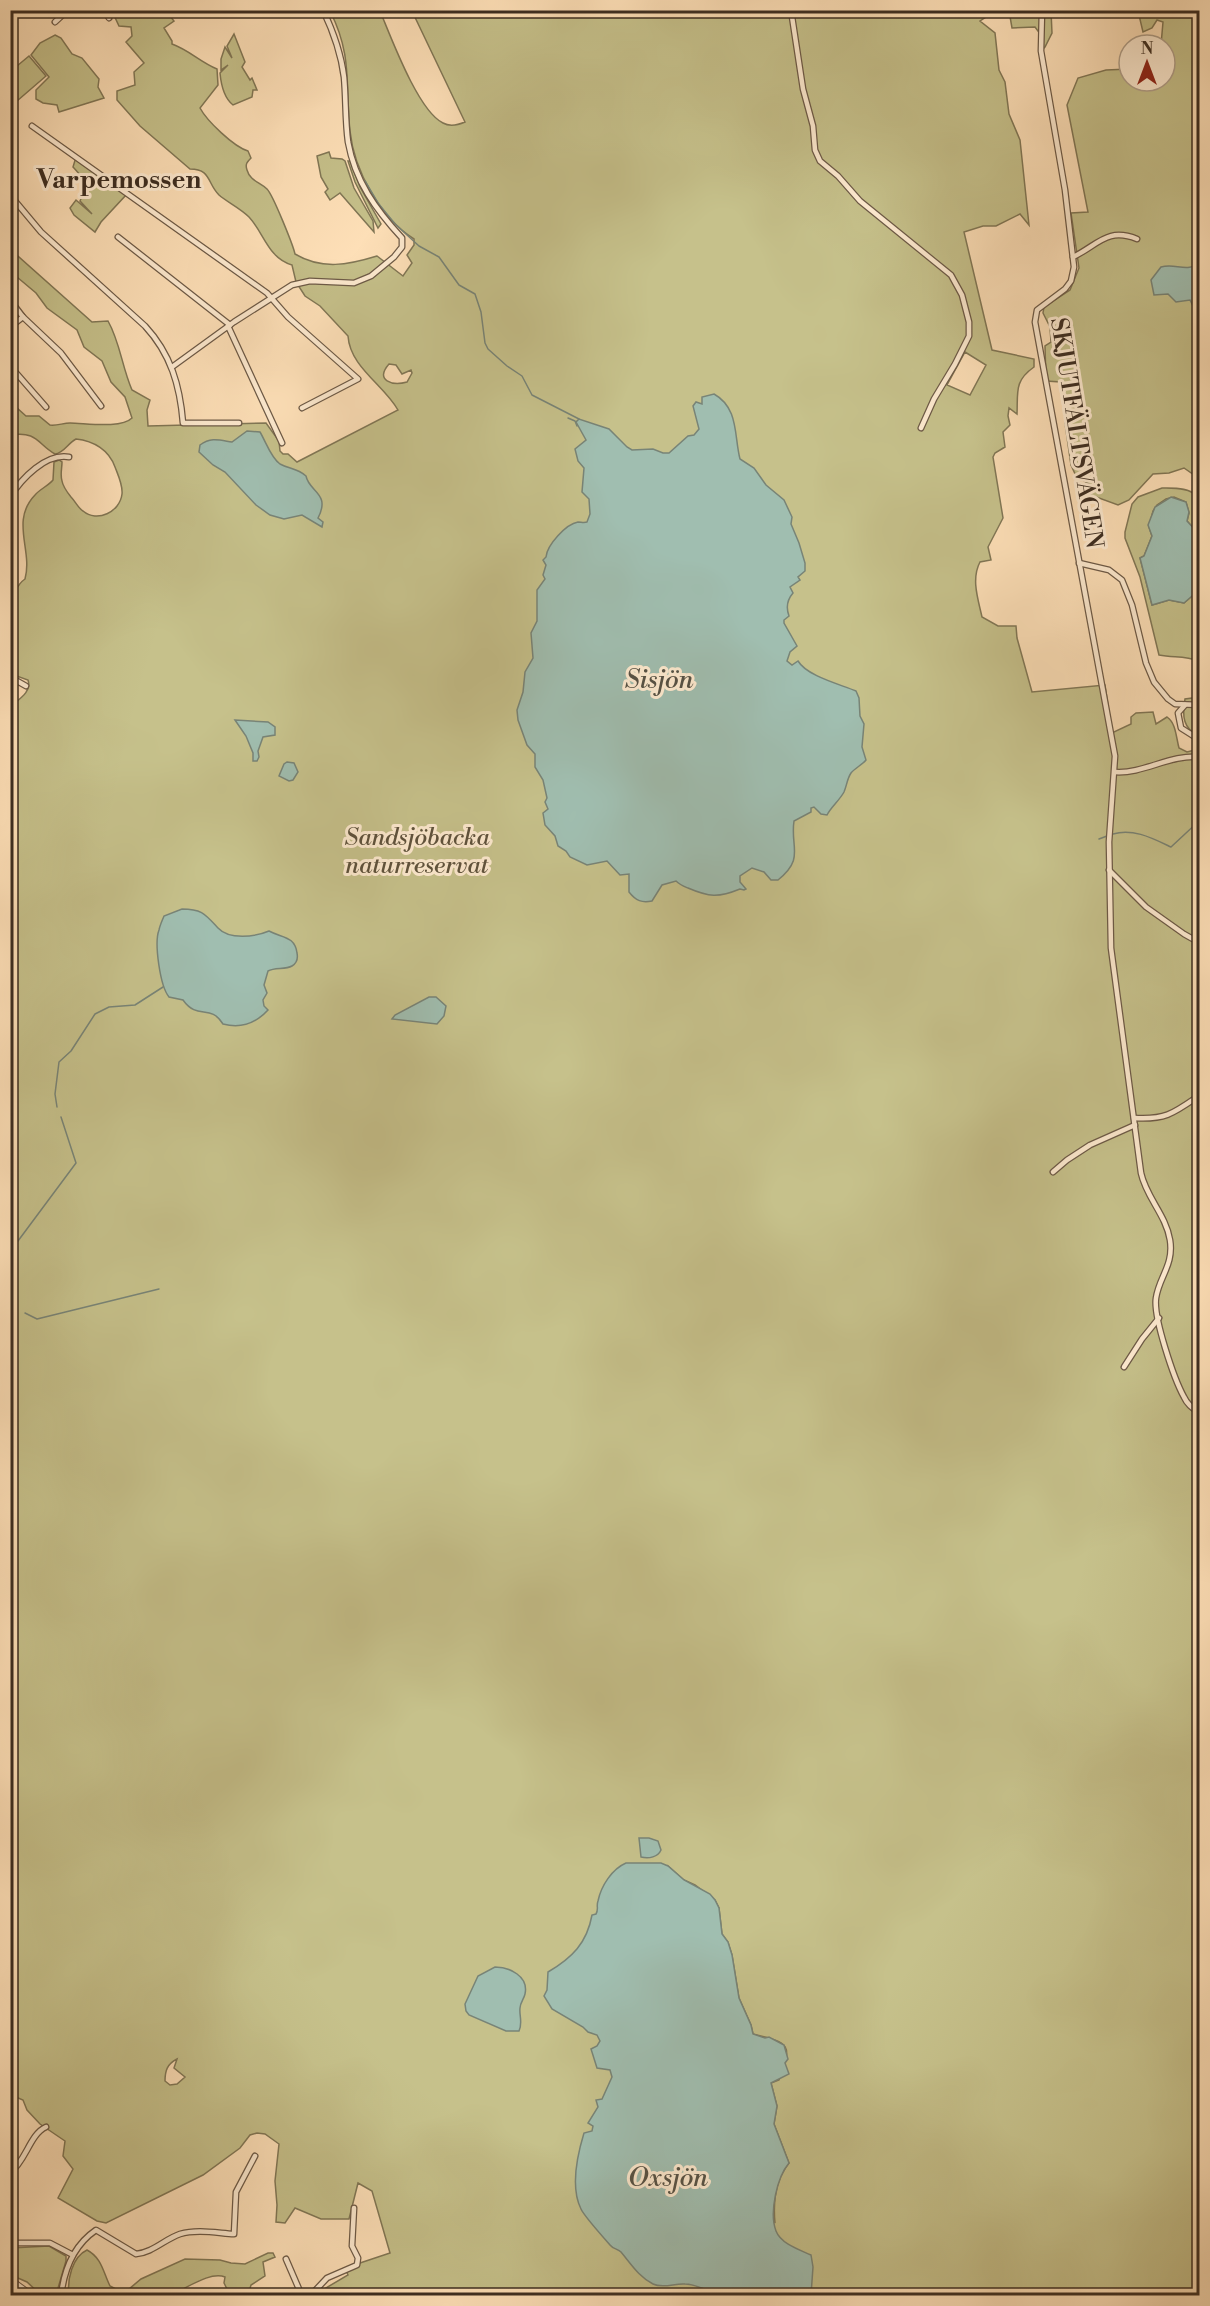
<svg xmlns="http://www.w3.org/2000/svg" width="1210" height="2306" viewBox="0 0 1210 2306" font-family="'Libre Bodoni',serif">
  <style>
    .green { fill: #c6c18b; stroke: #817756; stroke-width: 1.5; fill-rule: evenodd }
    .water { fill: #a0beb0; stroke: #788477; stroke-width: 1.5 }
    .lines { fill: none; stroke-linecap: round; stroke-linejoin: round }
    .stream { stroke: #788477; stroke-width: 1.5 }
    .minor-casing { stroke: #6d5a47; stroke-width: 7 }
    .tertiary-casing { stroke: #6d5a47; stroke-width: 8 }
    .primary-casing { stroke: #3c2d21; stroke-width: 10 }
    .minor { stroke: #ffecd2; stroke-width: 4.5 }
    .tertiary { stroke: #ffecd2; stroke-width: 6 }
    .primary { stroke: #ffe1b9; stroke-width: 8 }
    .labels { text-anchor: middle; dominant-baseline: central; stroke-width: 6; stroke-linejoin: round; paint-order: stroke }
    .street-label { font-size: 24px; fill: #3c2d21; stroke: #ffecd2 }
    .park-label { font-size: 24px; font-style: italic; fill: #5e523c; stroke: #ffecd2 }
    .neighbourhood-label { font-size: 26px; font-weight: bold; fill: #3c2d21; stroke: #ffecd2 }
    .water-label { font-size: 26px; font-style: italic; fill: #555145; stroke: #ffecd2 }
  </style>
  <rect width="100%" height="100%" fill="#ffe1b9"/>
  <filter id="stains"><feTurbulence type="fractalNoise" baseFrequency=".00333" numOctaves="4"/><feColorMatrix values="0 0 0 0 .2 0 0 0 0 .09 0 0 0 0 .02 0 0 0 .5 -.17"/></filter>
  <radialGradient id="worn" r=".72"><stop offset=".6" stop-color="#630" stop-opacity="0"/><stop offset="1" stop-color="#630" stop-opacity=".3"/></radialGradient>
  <g class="green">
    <path d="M 112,11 L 166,11 L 174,21 L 164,28 L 172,41 L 172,44 C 189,50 200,62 217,69 L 218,85 L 200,108 C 207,121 234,147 248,151 L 251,158 C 247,162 245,164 247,170 C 250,181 260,182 267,189 C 273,195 293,245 295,254 C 322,270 348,265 377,256 L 403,276 L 412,263 L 407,255 L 414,245 L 414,239 C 381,218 354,171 350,131 C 345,85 353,56 330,11 L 380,11 C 391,37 418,111 443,123 C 450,127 458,125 465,122 L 412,11 L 986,11 L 986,17 L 980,21 L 995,33 L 999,70 L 1005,82 L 1009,114 L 1020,140 L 1029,225 L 1020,214 L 996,226 L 983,226 L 964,232 L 992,350 L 1034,359 L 1034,367 C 1014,381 1018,392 1017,414 L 1009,408 L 1008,416 L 1010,425 L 1003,432 L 1005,447 L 995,453 L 993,457 L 1003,518 L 988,547 L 991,560 L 980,562 C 971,579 978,599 982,617 L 998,626 L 1016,626 L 1017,638 L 1032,692 L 1105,685 L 1112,733 L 1131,724 L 1131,717 L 1136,713 L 1153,712 L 1156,724 L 1167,717 C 1176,723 1176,737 1179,748 L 1187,752 L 1199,749 L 1199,746 L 1199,2295 L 314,2295 L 348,2275 L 345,2268 L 390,2253 L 372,2191 L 358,2183 L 349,2219 L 321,2219 L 295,2208 L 285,2223 L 276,2222 L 277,2205 L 275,2181 L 279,2144 L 265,2134 L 257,2133 L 250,2135 L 240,2148 L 203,2175 L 106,2223 L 97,2221 L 58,2198 L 73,2169 L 63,2156 L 65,2141 L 40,2124 L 27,2110 L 23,2100 L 16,2097 L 10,2097 L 10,707 C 19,699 32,692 28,680 L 11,674 C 11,648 3,594 25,579 C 33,550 10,521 35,495 C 40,489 48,486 53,480 L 54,462 L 59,460 L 62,462 C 62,468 60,475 62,481 C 63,487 67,492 71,497 C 75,501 78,508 83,511 C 97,523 120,512 122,494 C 123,485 118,475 115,467 C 109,450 94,441 76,439 C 67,444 64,453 55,454 C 37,444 38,431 11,435 L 11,407 L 17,408 L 26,416 L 39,416 L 50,425 C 57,426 63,423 70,423 C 85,423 121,429 132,418 L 125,397 L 111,382 L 102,361 L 84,347 L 77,330 L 47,308 L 36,293 L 11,272 L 10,249 L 92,322 L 108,321 C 120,342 122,367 132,390 L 150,400 L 147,410 L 148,426 L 266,423 L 279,441 L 280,451 L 283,454 L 288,454 L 297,462 L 398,410 C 384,385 350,367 348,336 L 320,306 L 305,296 L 296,282 L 292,265 C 268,258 264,233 249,217 C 240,208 227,202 219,195 C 207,183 211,169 190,169 L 140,126 L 117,100 L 117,91 L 135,85 L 134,72 L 144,63 L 126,42 L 132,36 L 131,27 L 119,26 ZM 965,352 L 986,365 L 970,395 L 947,385 ZM 389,364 L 396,365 L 402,374 L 411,370 L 412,373 L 407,382 C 393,386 374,381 389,364 ZM 668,1866 L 684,1880 L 695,1885 L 715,1900 L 719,1908 L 722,1934 L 728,1942 L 732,1955 L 739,1998 L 751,2025 L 753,2034 C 790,2043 793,2044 779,2080 L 771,2083 L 777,2106 L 774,2124 L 789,2163 C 776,2179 773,2202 775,2223 L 664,2040 ZM 177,2059 L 174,2068 L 185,2077 L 177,2084 L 170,2085 L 165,2081 C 165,2071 167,2064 177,2059 Z"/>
    <path d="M 1009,11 L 1051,11 L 1052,33 L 1045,47 L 1043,49 L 1041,35 L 1035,27 L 1012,28 Z"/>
    <path d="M 1138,11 L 1199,11 L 1199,490 L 1194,475 L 1184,468 L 1169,473 L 1153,474 L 1129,500 L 1118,505 L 1088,494 L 1089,484 L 1076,476 L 1071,465 L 1065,423 L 1072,417 L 1064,407 L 1061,382 L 1046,381 L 1045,346 L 1051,342 L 1050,327 L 1043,313 L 1044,307 L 1070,290 L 1079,268 L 1071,213 L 1088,212 L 1067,105 L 1078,78 L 1106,70 L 1129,69 L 1129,81 L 1165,81 L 1165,45 L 1161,45 L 1163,22 L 1157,20 L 1152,28 L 1143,32 Z"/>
    <path d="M 234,34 L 245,62 L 242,67 L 250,80 L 252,78 L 257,90 L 253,90 L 252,97 L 233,105 C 224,98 221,84 220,73 L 228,65 L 221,70 L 221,59 L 225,47 L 232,58 L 227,46 Z"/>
    <path d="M 55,35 L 61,38 L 72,54 L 82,58 L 99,79 L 98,87 L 104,98 L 59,112 L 57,105 L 43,103 L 36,99 L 36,90 L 49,77 L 31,55 L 40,43 Z"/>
    <path d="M 29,56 L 46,76 L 17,101 L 11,94 L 11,71 Z"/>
    <path d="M 329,152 L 331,158 L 342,159 L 345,161 L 354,188 L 373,221 L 374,232 L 340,193 L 330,200 L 325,192 L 328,189 L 321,177 L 317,156 Z"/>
    <path d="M 76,157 L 126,195 L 101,222 L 95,232 L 74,215 L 70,208 L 76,200 L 92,214 L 80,201 C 89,182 87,182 73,167 Z"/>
    <path d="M 348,161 L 350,161 L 360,187 L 381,224 L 378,228 L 355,182 Z"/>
    <path d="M 1162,488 C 1204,487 1199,497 1199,534 L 1187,521 L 1189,513 L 1186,502 L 1174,497 L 1166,499 L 1157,505 L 1153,511 L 1149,527 L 1152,536 L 1144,556 L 1140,558 L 1152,605 L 1169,600 L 1184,603 L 1199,590 L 1199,661 C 1184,655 1174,658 1159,655 L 1140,577 L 1125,538 L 1125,532 L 1132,504 L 1138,497 Z"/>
    <path d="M 1199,697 L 1199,736 C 1183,729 1182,716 1185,699 Z"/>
    <path d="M 49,2246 L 66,2256 L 66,2261 L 56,2295 L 41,2295 L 27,2282 L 11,2275 L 11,2248 Z"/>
    <path d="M 87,2250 C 102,2258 103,2272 110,2286 L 118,2290 L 129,2289 L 141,2279 L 185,2259 L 220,2260 L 231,2263 L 245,2264 L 268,2253 L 273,2253 L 275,2257 L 263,2262 L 265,2276 L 251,2285 L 248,2295 L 230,2295 L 224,2283 L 225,2277 C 212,2272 193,2284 181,2290 L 183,2295 L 69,2295 C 67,2280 72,2257 87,2250 Z"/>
  </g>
  <g class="water">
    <path d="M 1199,264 L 1199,303 L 1194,308 L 1190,300 L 1176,302 L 1168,294 L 1154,295 L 1151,280 L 1161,267 C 1175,263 1185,272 1199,264 Z"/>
    <path d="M 714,394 C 739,408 734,436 740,459 L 754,468 L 766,485 L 784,500 L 792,517 L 791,524 L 799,543 L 805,563 L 805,571 L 798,577 L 800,580 L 790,587 L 793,593 C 787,600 786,608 789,616 L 784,620 L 784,623 L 797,646 L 790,652 L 787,661 L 792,665 L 798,661 C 807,676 839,684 856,691 L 859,698 L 860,716 L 864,724 L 862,747 L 866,760 C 862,765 855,768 851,773 C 847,779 847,785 844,792 C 839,801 831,807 827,815 L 821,814 L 814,807 L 811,808 L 811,812 L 794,821 C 790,848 805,858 778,880 L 771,880 L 764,872 L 752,868 L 740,876 L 740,882 L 746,889 L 744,890 L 740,889 C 718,898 709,897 688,888 C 683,886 680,885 676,881 L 662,885 L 652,901 C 642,903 636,901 629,892 L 629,874 L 620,875 L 607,861 L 587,865 L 570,857 L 566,851 L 558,846 L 555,836 L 545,825 L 543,813 L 548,809 L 545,802 L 547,798 L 543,780 L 535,767 L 535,754 L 527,745 L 518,720 L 517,710 L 523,692 L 525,672 L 533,658 L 531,633 L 537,621 L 537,590 L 545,579 L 543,575 L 546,565 L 543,560 L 546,557 C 547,545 566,524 578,522 C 581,522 584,523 587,522 L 590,514 L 589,499 L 582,492 L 584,468 L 578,461 L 575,449 L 586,440 L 576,422 L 579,419 L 609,429 L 627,447 L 632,450 L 653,449 L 663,453 L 669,453 L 688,436 L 694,435 L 699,429 L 693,406 L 696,402 L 702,404 L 702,397 Z"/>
    <path d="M 247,431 L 260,432 C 266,442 271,458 280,464 C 289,469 297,468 306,476 C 309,492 331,493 318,518 L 323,522 L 322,527 L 302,515 L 284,519 L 270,515 L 256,505 L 225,472 L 213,465 L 199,452 L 200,445 C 211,437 219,440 232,442 Z"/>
    <path d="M 1171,497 L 1186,502 L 1189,512 L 1187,521 L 1199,534 L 1199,590 L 1184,603 L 1169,600 L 1152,605 L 1140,558 L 1144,556 L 1152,536 L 1148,525 L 1155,507 Z"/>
    <path d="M 235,720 L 268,722 L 275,727 L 275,735 L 263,737 L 258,751 L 259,757 L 257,761 L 253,761 L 253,753 L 246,736 Z"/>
    <path d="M 287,762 L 294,763 L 298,772 L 293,780 L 289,781 L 279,776 L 284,764 Z"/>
    <path d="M 182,909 C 202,909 205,914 218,928 C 229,940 255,937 269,931 C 282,938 295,936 297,953 C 298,958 297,963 292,966 C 285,970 275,967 268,971 L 264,985 L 267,993 L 263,1000 L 264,1006 L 268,1010 C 256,1023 241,1029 223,1024 C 210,1003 198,1021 183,1000 L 169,997 C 160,986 154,943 159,930 C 160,925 162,921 164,916 Z"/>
    <path d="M 429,997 L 436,997 L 446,1006 L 444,1016 L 437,1024 L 392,1019 L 395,1015 Z"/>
    <path d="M 639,1838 L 649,1838 L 658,1841 L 661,1850 C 658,1857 649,1859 641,1857 Z"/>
    <path d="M 626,1863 L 661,1863 L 668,1866 L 684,1880 L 710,1894 L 715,1900 L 719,1908 L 722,1934 L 728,1942 L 732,1955 L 739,1998 L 751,2025 L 753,2034 L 765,2038 L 769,2037 L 784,2045 L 788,2059 L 785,2063 L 789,2074 L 771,2083 L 777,2106 L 774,2124 L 789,2163 C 777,2177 769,2213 776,2231 C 781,2244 800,2250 811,2255 L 813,2267 L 811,2295 L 719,2295 C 709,2292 697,2284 685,2284 C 675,2283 663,2289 653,2284 C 639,2277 631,2264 621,2252 C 618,2249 613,2249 610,2245 C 604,2238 584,2216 581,2209 C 570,2187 577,2156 584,2133 L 592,2131 L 593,2126 L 588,2123 L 598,2107 L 596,2100 L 602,2099 L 612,2077 L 610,2070 L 597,2068 L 591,2049 L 597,2046 L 600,2041 L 597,2035 L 588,2032 L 583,2027 L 552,2009 L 544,1996 L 547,1990 L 548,1972 C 572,1958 587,1943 592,1915 L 596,1914 C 599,1909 596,1906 598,1901 C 601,1886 612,1869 626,1863 Z"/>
    <path d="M 495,1967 C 509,1967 529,1976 525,1994 C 524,1999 520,2003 520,2008 C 519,2016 523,2022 519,2031 L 506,2031 L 469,2015 L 466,2011 L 465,2004 L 478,1976 Z"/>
  </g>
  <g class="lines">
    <g class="stream">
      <path d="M 365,181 L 378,203 L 395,224 L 419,246 L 439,257 L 459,285 L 475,294 L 481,312 L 485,343 L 488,349 L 507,366 L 522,376 L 532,395 L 579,419"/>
      <path d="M 568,418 L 575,421 L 577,426"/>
      <path d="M 1113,834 C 1133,828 1152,838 1171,847 L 1200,820"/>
      <path d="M 1099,839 L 1107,836"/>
      <path d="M 57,1107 L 55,1094 L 59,1062 L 71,1051 L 95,1014 L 109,1007 L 135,1005 L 163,987"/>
      <path d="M 15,1245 L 76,1163 L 61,1117"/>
      <path d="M 25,1313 L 37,1319 L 159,1289"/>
    </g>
    <g class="minor-casing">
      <g id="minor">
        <path d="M 104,10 L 109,18"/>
        <path d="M 791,10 L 803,89 L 813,126 L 815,150 L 820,161 L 838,176 L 860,201 L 951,275 L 962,295 L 969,322 L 969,336 L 955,364 L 934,399 L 921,428"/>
        <path d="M 1042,10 L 1041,51 L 1065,190 L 1074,267 L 1071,281 L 1065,289 L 1037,310 L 1035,322 L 1115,756 L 1109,842 L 1111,948 L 1141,1173 C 1146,1197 1166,1215 1170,1240 C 1174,1265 1159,1277 1156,1298 C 1153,1317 1174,1379 1184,1397 C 1187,1404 1193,1409 1200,1413"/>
        <path d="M 55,22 L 68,10"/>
        <path d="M 32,126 L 267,293 L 288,317 L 358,379 L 302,408"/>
        <path d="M 10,195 L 41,232 L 145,326 C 171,354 180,386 183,423 L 239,423"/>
        <path d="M 118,237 L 230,325"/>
        <path d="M 1073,257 C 1098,245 1107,227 1137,239"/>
        <path d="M 10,300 L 23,317 L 61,353 L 101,406"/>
        <path d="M 228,326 L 282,443"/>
        <path d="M 10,327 L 23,317"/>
        <path d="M 10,366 L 46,407"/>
        <path d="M 172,367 L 234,322 L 292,285 L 310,281 L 354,283 L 371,276 L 394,257 L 402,247 L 402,238 C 376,210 355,181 348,142 C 345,120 346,98 344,77 C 341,53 333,31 323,10"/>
        <path d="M 10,497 C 22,478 46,453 69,457"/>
        <path d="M 1079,563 L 1109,570 L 1122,580 L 1132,605 L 1146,663 L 1154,682 L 1168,699 L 1175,704 L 1200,705"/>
        <path d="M 10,677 L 26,686"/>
        <path d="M 1185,705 L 1178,713 L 1181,728 L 1200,740"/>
        <path d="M 1115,772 C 1144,774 1170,754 1200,757"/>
        <path d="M 1109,870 L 1146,907 L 1184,934 L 1200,943"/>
        <path d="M 1134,1118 C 1166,1120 1174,1113 1200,1095"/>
        <path d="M 1053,1172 L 1067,1160 L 1090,1145 L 1135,1125"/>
        <path d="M 1124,1367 L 1142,1339 L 1159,1318"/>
        <path d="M 10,2173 C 26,2161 30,2134 46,2127"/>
        <path d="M 10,2243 L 50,2243 L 73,2255"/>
        <path d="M 286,2259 L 302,2296"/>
        <path d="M 61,2296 C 64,2270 74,2245 96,2230 L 136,2254 C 152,2253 165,2239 180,2234 C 197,2229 217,2233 234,2234 L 236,2192 L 255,2156"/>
        <path d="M 310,2296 L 327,2278 L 357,2265 L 358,2258 L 352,2246 L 354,2208"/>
      </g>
    </g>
    <g class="tertiary-casing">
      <path id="tertiary" d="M 10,2280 L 32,2296"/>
    </g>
    <g class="primary-casing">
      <path id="primary" d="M 10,2287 L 17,2296"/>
    </g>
    <use href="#minor" class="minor"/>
    <use href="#tertiary" class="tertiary"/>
    <use href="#primary" class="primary"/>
  </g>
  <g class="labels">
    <g class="street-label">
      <text transform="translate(1076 433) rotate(81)">SKJUTFÄLTSVÄGEN</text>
    </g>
    <g class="park-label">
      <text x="417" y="838">Sandsjöbacka<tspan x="417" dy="28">naturreservat</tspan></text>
    </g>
    <g class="neighbourhood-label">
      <text x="119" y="180">Varpemossen</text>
    </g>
    <g class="water-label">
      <text x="659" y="680">Sisjön</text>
      <text x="668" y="2178">Oxsjön</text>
    </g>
  </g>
  <rect width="1210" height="2306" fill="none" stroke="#ffe1b9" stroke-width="36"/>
  <rect x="12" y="12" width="1186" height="2282" fill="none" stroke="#3c2d21" stroke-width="3"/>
  <rect x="18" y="18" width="1174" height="2270" fill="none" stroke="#3c2d21" stroke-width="1.5"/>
  <g transform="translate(1147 63)"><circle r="28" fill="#ffecd2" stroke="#b1a08b" stroke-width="1.5"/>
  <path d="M0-4.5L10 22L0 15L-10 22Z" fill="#8f2418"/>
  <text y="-9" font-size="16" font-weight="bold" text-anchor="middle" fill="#3c2d21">N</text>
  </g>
  <rect width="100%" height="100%" filter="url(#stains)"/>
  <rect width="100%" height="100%" fill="url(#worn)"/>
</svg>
